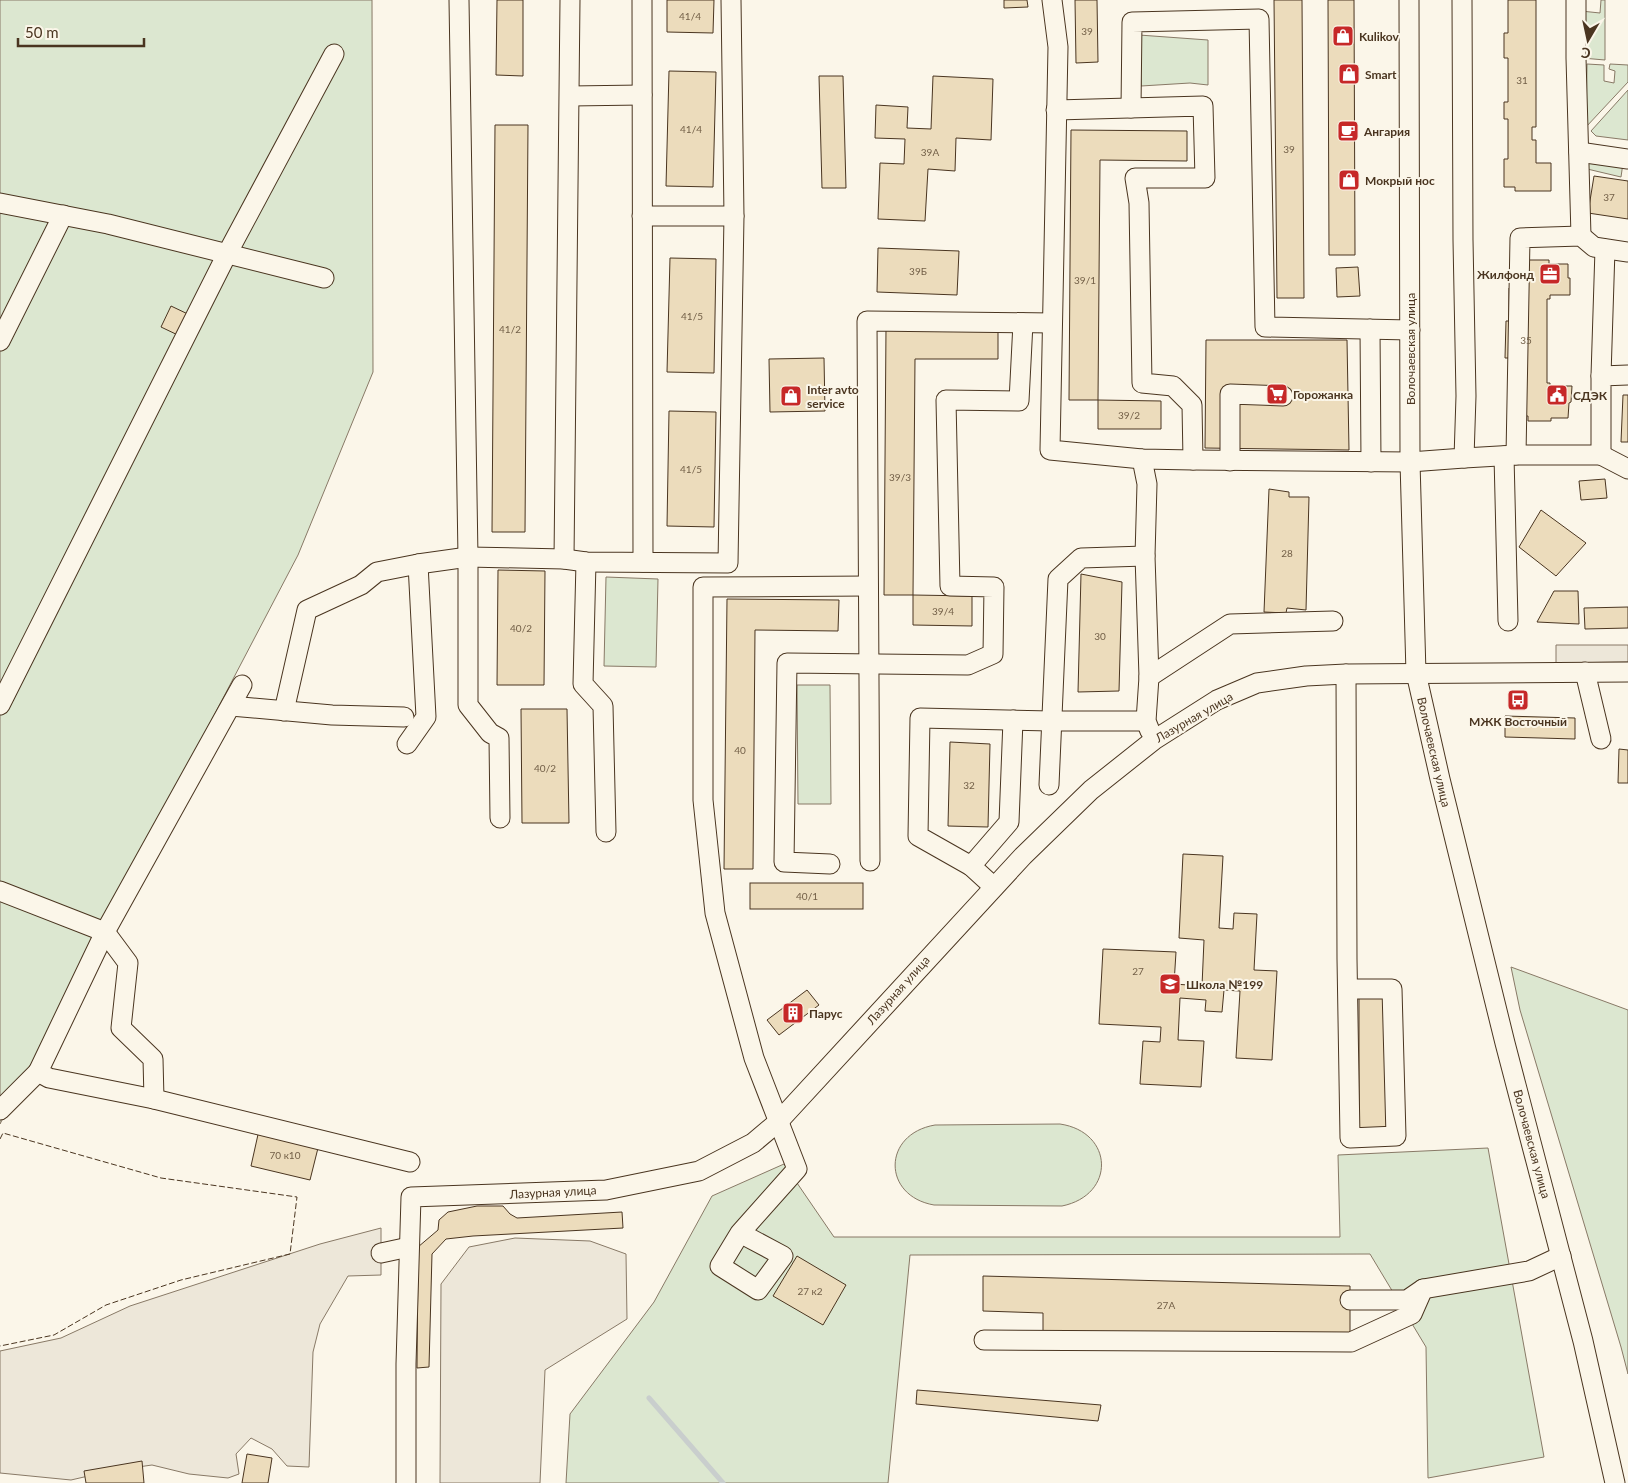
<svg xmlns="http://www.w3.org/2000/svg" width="1628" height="1483" viewBox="0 0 1628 1483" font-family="Lato,sans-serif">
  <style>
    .green { fill: #dce7d0; stroke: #887966 }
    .parking { fill: #ede7d9; stroke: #887966 }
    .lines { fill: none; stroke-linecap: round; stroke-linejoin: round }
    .stream { stroke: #c9cecd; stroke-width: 5 }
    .building { fill: #ecdcbc; stroke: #4a3520 }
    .minor-casing { stroke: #4a3520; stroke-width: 21 }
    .minor { stroke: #fbf6e9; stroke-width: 19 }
    .fence { stroke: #4a3520; stroke-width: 1; stroke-dasharray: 6 2.5; stroke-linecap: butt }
    .labels { text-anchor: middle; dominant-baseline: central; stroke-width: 4; stroke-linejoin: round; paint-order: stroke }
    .number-label { font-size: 10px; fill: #725f47 }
    .poi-label { font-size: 12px; font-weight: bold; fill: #4a3520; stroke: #fbf6e9; text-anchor: start }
    .street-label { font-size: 12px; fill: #4a3520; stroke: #fbf6e9 }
  </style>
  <rect width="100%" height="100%" fill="#fbf6e9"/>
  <g class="green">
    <path d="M 0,0 L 372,0 L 373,372 L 298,555 L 0,1124 Z"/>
    <path d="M 1601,0 L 1605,0 L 1605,60 L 1582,58 L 1581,11 L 1600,13 Z"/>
    <path d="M 1139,35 L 1208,40 L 1208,85 L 1190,83 L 1141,86 Z"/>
    <path d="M 1587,64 L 1604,65 L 1604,81 L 1614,83 L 1615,71 L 1609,69 L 1610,64 L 1628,65 L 1628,82 L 1586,127 Z"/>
    <path d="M 1628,90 L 1628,140 L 1596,136 L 1591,131 Z"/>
    <path d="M 1591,160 L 1623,163 L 1621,177 L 1583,168 Z"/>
    <path d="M 606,577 L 658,579 L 656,667 L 604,666 Z"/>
    <path d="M 797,685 L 830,685 L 831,804 L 798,804 Z"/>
    <path d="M 1511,967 L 1628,1010 L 1628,1374 L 1621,1347 L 1520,1010 Z"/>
    <path d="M 1060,1124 C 1114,1132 1116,1195 1062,1206 L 934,1205 C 882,1196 882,1134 935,1125 Z"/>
    <path d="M 1488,1148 L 1544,1457 L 1428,1478 L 1426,1347 L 1370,1254 L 910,1255 L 888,1483 L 566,1483 L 570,1414 L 654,1302 L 712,1196 L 784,1164 L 834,1237 L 1340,1237 L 1338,1155 Z"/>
  </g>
  <g class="parking">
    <path d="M 1556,645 L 1628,645 L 1628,662 L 1556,663 Z"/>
    <path d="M 381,1228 L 381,1275 L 348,1276 L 320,1324 L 313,1352 L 309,1467 L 287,1466 L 272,1449 L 251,1438 L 236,1454 L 239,1474 L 228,1478 L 189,1474 L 152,1465 L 110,1471 L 71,1480 L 0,1473 L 0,1351 L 61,1338 L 130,1306 L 320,1244 Z"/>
    <path d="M 515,1238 L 590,1241 L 626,1254 L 627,1319 L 545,1370 L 540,1483 L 440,1483 L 441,1284 L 469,1247 Z"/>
  </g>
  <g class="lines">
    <path class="stream" d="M 649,1398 L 723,1483"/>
  </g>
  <g class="building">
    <path d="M 497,0 L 523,0 L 523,76 L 496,75 Z"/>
    <path d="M 667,0 L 714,0 L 713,33 L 667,32 Z"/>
    <path d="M 1004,0 L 1027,0 L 1028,7 L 1004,8 Z"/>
    <path d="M 1075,0 L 1097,0 L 1098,62 L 1076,63 Z"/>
    <path d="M 1274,0 L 1302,0 L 1304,298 L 1277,298 Z"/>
    <path d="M 1328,0 L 1354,0 L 1355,255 L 1329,255 Z"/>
    <path d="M 1508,0 L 1536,0 L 1536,127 L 1532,127 L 1532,140 L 1536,140 L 1536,163 L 1551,163 L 1551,191 L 1515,191 L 1515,187 L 1504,187 L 1504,159 L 1508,159 L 1508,119 L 1504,119 L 1504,102 L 1508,102 L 1508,58 L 1504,58 L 1504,33 L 1508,33 Z"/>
    <path d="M 669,71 L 716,72 L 713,187 L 666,186 Z"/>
    <path d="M 819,76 L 843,76 L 846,188 L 822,188 Z"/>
    <path d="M 933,76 L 993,79 L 991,140 L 956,138 L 955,171 L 928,169 L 925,221 L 878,219 L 880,163 L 904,164 L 905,139 L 875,138 L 876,105 L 908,107 L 907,128 L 931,129 Z"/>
    <path d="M 495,125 L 528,125 L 525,532 L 492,532 Z"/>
    <path d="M 1071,130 L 1187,131 L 1187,161 L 1100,160 L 1098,400 L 1069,400 Z"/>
    <path d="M 1594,176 L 1628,181 L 1628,219 L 1588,213 Z"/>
    <path d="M 878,248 L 959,251 L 957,295 L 877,292 Z"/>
    <path d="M 670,258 L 716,259 L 714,373 L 667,372 Z"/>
    <path d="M 1528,260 L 1549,260 L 1549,264 L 1568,264 L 1568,278 L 1570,278 L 1570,295 L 1550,295 L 1550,299 L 1547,299 L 1547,383 L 1550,383 L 1550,386 L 1572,386 L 1571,402 L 1569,403 L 1568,418 L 1551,418 L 1551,421 L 1528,421 L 1528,416 L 1515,416 L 1509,358 L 1505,358 L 1506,321 L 1509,321 L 1509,288 L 1511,288 Z"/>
    <path d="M 1358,267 L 1360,296 L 1337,297 L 1336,268 Z"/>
    <path d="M 171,306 L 192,316 L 182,337 L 161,327 Z"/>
    <path d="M 886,327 L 998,328 L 998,359 L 915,359 L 913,595 L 884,595 Z"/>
    <path d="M 1206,340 L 1347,340 L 1349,450 L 1205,448 Z"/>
    <path d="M 824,358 L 825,411 L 770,412 L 769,359 Z"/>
    <path d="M 1623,395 L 1628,395 L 1628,442 L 1621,442 Z"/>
    <path d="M 1098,400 L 1161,401 L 1161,429 L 1098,429 Z"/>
    <path d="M 669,411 L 716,412 L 714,527 L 667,526 Z"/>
    <path d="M 1605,479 L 1607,498 L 1581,500 L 1579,481 Z"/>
    <path d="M 1269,489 L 1289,492 L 1289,497 L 1309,497 L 1306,610 L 1287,608 L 1286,613 L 1264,612 Z"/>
    <path d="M 1541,510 L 1586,543 L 1556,576 L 1519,547 Z"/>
    <path d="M 498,570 L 545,571 L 544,685 L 497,685 Z"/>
    <path d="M 1081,574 L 1122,582 L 1119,691 L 1078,692 Z"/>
    <path d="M 1554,591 L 1578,591 L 1579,624 L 1537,622 Z"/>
    <path d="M 913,595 L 972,596 L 972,626 L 913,625 Z"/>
    <path d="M 727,599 L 839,600 L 838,631 L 755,630 L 753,869 L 724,869 Z"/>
    <path d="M 1628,607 L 1628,628 L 1585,629 L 1584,608 Z"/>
    <path d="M 521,709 L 567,709 L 569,823 L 522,823 Z"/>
    <path d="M 1505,716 L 1575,718 L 1575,739 L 1505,737 Z"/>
    <path d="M 950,742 L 990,744 L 988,827 L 948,826 Z"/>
    <path d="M 1619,749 L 1628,750 L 1628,783 L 1618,783 Z"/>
    <path d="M 1183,854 L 1223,856 L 1219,928 L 1233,929 L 1234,913 L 1257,914 L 1254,970 L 1277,971 L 1272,1060 L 1236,1058 L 1240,991 L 1224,990 L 1222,1012 L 1205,1011 L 1206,1000 L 1180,998 L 1178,1040 L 1204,1041 L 1201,1087 L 1140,1084 L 1143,1041 L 1160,1042 L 1161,1027 L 1099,1024 L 1103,949 L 1176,952 L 1174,984 L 1202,986 L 1204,940 L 1179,938 Z"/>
    <rect x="750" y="883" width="113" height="26"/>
    <path d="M 807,990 L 819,1005 L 779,1035 L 767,1020 Z"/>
    <path d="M 1359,998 L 1390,998 L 1389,1132 L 1359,1132 Z"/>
    <path d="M 259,1130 L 319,1144 L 310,1180 L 251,1166 Z"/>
    <path d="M 477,1206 L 503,1206 L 510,1214 L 517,1218 L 622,1212 L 623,1228 L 473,1236 L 446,1239 L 432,1254 L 429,1367 L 417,1368 L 418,1247 L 438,1230 L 439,1220 L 448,1212 Z"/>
    <path d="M 797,1256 L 846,1285 L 823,1325 L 773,1296 Z"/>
    <path d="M 983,1276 L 1350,1286 L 1350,1335 L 1043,1331 L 1043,1313 L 983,1311 Z"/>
    <path d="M 917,1390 L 1101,1405 L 1098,1421 L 916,1404 Z"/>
    <path d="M 247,1454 L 272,1458 L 268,1483 L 242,1483 Z"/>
    <path d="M 142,1461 L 144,1483 L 86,1483 L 84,1471 Z"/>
  </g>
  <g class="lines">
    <g class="minor-casing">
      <g id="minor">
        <path d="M 459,0 L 468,557 L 468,705 L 490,733 L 499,738 L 500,818"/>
        <path d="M 642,0 L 643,562"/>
        <path d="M 1052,0 L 1058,47 L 1050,450 L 1142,459 L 1193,460 L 1410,462 L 1464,458 L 1466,396 L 1463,240 L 1462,0"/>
        <path d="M 1409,0 L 1410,462 L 1416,673 L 1440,779 L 1505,1043 L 1583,1341 L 1615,1483"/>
        <path d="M 1576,0 L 1576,58 L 1581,236"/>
        <path d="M 570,96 L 642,95"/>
        <path d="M 1131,108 L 1132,22 L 1259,19 L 1265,327 L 1410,330"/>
        <path d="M 1056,110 L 1203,106 L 1205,178 L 1135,178 L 1139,203 L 1142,383 L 1173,386 L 1192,405 L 1193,460"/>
        <path d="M 1579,152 L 1628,159"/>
        <path d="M 0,203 L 108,224 L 324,278"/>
        <path d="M 642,216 L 734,216"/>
        <path d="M 1370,329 L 1371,462"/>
        <path d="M 0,341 L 63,215"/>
        <path d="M 1601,376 L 1605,249"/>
        <path d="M 1516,455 L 1520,238 L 1581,236 L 1594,247 L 1628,252"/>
        <path d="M 1601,455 L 1628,469"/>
        <path d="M 1504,456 L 1508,621"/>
        <path d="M 1464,458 L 1516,455 L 1601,455 L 1601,376 L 1628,375"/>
        <path d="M 1142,459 L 1147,484 L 1145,556 L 1149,677 L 1146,721 L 1150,731"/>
        <path d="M 1230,461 L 1230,394 L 1283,396"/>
        <path d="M 564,559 L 570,0"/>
        <path d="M 586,562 L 583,684 L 603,706 L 606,832"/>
        <path d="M 1585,672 L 1601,739"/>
        <path d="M 1346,674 L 1347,959 L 1350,1138 L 1396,1136 L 1392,989 L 1348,989"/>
        <path d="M 1149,677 L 1230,624 L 1333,621"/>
        <path d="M 242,685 L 105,932 L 38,1072 L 49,1078 L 154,1099 L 410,1162"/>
        <path d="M 0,705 L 227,254 L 334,54"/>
        <path d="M 231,706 L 332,715 L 404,717"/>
        <path d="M 284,711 L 307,610 L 361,585 L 377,572 L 418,564 L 468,557 L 564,559 L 586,562 L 728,563 L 734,216 L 731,0"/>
        <path d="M 407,744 L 426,717 L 418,564"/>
        <path d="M 1049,785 L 1058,579 L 1081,558 L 1145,556"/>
        <path d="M 870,861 L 867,321 L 1052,323"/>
        <path d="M 830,864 L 784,862 L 787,663 L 968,665 L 993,654 L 994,587 L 950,586 L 946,400 L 1019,401 L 1023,323"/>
        <path d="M 971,866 L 1009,822 L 1013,720"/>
        <path d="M 994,887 L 971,866 L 918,836 L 920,718 L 1051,721 L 1146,721"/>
        <path d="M 0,891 L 105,932 L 128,963 L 121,1028 L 153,1059 L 154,1099"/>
        <path d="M 0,1110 L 38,1072"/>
        <path d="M 740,1233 L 783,1256 L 758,1290 L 720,1266 L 740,1233 L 797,1169 L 754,1058 L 715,913 L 703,800 L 703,587 L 868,586"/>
        <path d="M 381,1253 L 409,1247"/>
        <path d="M 1350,1300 L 1407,1300 L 1423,1289 L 1529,1271 L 1561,1256"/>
        <path d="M 984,1340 L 1351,1342 L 1412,1314 L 1423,1289"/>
        <path d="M 406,1483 L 406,1364 L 411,1197 L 606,1190 L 699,1171 L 753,1143 L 778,1122 L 1023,856 L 1091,790 L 1154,740 L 1217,700 L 1257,683 L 1306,676 L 1346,674 L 1628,672"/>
      </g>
    </g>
    <use href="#minor" class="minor"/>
    <path class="fence" d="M 0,1139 L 3,1133 L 161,1178 L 297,1197 L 290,1254 L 181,1280 L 106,1305 L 54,1335 L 0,1346"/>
  </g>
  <defs>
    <g id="shop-square" transform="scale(1.125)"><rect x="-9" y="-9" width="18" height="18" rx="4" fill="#c62828" stroke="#fbf6e9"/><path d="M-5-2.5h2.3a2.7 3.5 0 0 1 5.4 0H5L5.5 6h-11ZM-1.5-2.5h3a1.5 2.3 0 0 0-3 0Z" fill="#fff"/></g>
    <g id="cafe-square" transform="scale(1.125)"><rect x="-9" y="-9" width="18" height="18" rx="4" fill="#c62828" stroke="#fbf6e9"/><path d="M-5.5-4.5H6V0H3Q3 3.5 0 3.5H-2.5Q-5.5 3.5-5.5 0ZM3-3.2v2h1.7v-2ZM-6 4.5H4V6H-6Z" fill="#fff"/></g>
    <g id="office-square" transform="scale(1.125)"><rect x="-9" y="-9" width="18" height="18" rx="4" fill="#c62828" stroke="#fbf6e9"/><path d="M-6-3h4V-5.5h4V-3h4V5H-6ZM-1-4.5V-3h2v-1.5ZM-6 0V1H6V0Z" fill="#fff"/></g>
    <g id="supermarket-square" transform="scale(1.125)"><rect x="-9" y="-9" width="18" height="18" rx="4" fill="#c62828" stroke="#fbf6e9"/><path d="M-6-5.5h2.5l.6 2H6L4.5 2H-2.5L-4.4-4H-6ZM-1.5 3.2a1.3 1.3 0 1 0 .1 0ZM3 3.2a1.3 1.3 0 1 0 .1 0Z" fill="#fff"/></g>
    <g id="civic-square" transform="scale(1.125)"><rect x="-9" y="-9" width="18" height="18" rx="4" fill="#c62828" stroke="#fbf6e9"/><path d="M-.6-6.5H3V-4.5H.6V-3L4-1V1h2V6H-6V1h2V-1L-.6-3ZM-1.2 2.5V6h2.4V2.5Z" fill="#fff"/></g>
    <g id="bus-square" transform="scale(1.125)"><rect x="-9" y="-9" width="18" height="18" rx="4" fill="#c62828" stroke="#fbf6e9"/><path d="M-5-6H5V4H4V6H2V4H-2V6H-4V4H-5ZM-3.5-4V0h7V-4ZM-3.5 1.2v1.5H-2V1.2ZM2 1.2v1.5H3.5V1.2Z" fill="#fff"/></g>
    <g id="school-square" transform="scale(1.125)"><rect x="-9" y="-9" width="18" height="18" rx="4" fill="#c62828" stroke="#fbf6e9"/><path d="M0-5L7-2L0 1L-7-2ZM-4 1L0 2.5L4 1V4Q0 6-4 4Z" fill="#fff"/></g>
    <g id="building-square" transform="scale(1.125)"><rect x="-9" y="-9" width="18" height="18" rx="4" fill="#c62828" stroke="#fbf6e9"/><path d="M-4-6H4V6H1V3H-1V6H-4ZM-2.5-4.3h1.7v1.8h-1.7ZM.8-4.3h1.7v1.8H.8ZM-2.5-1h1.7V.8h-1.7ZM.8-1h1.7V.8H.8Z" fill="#fff"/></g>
  </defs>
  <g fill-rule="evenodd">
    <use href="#shop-square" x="1343" y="36"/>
    <use href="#shop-square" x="1349" y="74"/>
    <use href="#cafe-square" x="1348" y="131"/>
    <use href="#shop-square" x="1349" y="180"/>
    <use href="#office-square" x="1550" y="274"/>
    <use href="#supermarket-square" x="1277" y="394"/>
    <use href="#civic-square" x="1557" y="395"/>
    <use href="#shop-square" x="791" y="396"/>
    <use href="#bus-square" x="1518" y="700"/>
    <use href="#school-square" x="1170" y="984"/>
    <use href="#building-square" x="793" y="1013"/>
  </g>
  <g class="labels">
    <g class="number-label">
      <text x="690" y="16">41/4</text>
      <text x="1087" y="31">39</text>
      <text x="1522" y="80">31</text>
      <text x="691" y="129">41/4</text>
      <text x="1289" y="149">39</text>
      <text x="930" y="152">39А</text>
      <text x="1609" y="197">37</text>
      <text x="918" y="271">39Б</text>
      <text x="1085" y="280">39/1</text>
      <text x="692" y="316">41/5</text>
      <text x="510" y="329">41/2</text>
      <text x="1526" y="340">35</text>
      <text x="1129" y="415">39/2</text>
      <text x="691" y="469">41/5</text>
      <text x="900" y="477">39/3</text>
      <text x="1287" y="553">28</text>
      <text x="943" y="611">39/4</text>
      <text x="521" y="628">40/2</text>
      <text x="1100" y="636">30</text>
      <text x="740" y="750">40</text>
      <text x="545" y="768">40/2</text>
      <text x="969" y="785">32</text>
      <text x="807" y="896">40/1</text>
      <text x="1138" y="971">27</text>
      <text x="285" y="1155">70 к10</text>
      <text x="810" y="1291">27 к2</text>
      <text x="1166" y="1305">27А</text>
    </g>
    <g class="poi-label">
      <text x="1359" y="36">Kulikov</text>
      <text x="1365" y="74">Smart</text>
      <text x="1364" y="131">Ангария</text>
      <text x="1365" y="180">Мокрый нос</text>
      <text x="1534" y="274" text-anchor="end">Жилфонд</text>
      <text x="807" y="389">Inter avto<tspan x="807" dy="14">service</tspan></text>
      <text x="1293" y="394">Горожанка</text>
      <text x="1573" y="395">СДЭК</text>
      <text x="1518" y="721" text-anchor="middle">МЖК Восточный</text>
      <text x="1186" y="984">Школа №199</text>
      <text x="809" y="1013">Парус</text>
    </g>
    <g class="street-label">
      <text transform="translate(1410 349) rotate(-90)">Волочаевская улица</text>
      <text transform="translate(1194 717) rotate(-30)">Лазурная улица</text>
      <text transform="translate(1434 752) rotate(77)">Волочаевская улица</text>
      <text transform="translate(898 990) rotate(-48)">Лазурная улица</text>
      <text transform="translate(1532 1144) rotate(75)">Волочаевская улица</text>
      <text transform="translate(553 1192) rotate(-3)">Лазурная улица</text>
    </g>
  </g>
  <g transform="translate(1588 40) rotate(189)" stroke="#fbf6e9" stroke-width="4" paint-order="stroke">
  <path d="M0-4L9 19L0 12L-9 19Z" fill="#4a3520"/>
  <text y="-8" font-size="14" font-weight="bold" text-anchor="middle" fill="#4a3520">С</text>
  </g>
  <path d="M18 38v8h126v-8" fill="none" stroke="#4a3520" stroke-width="2.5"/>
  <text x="25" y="38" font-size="15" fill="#4a3520" stroke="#fbf6e9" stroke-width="4" paint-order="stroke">50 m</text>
</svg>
